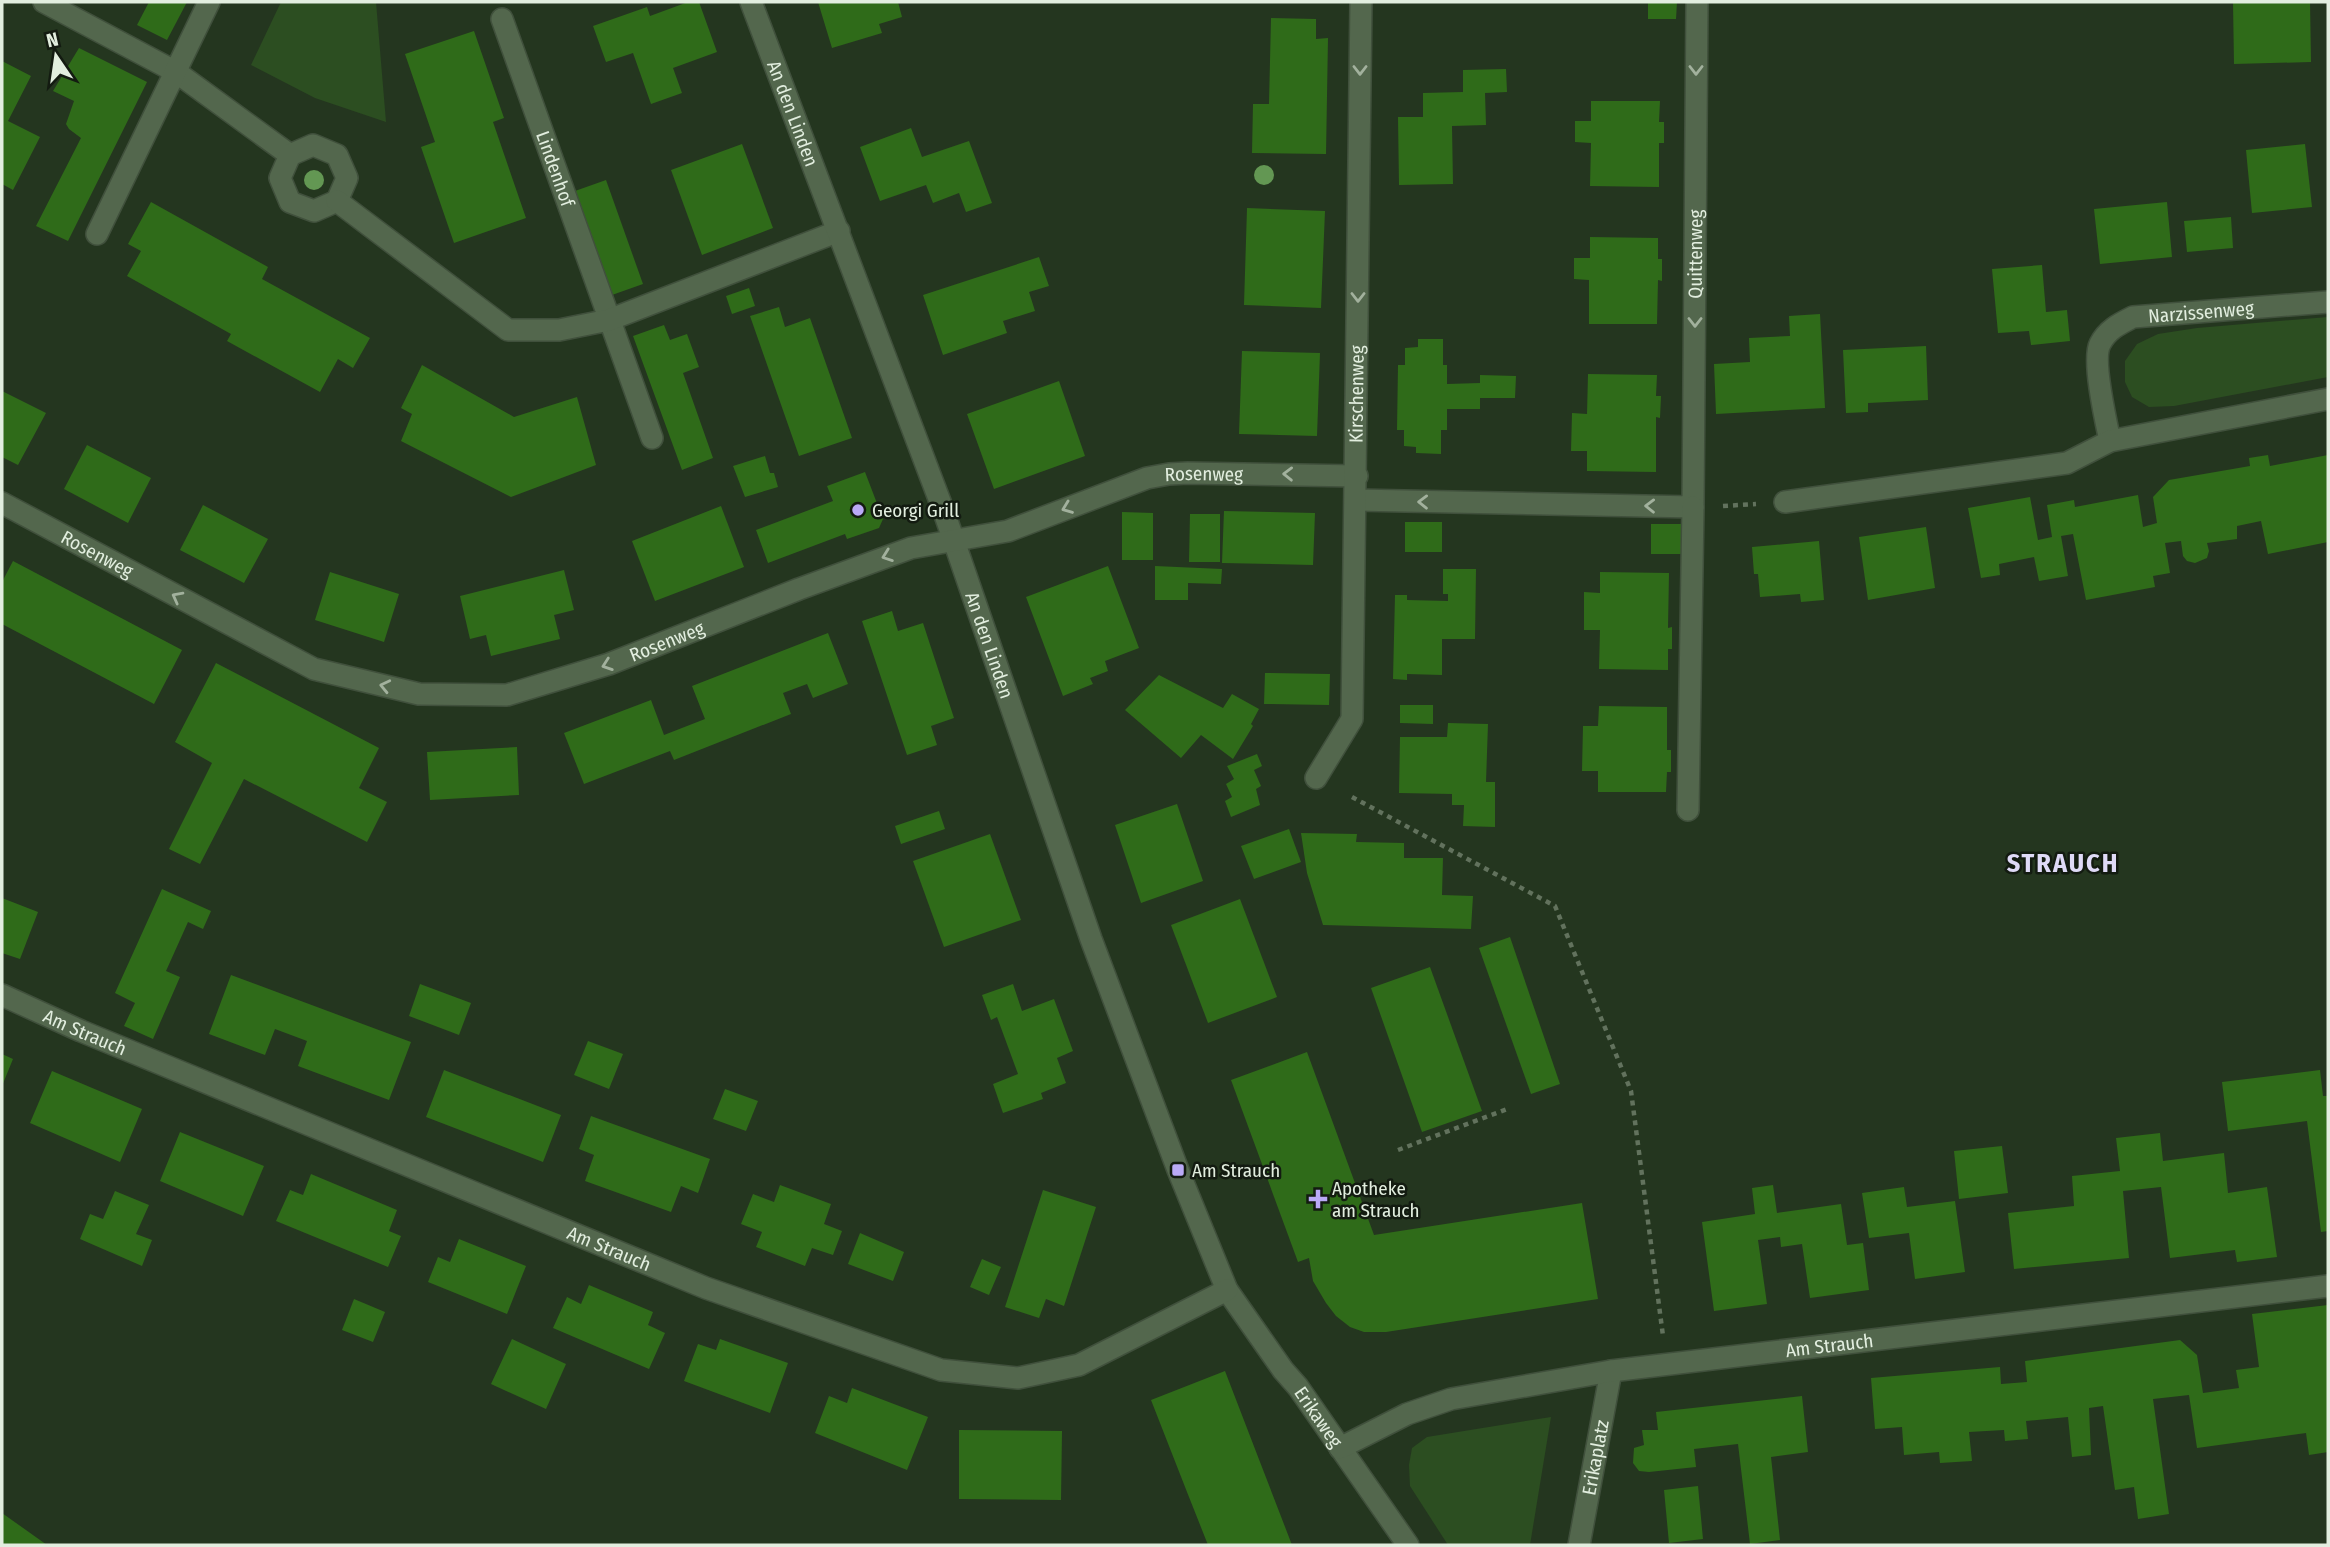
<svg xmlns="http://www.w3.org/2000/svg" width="2330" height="1547" viewBox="0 0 2330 1547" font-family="'Fira Sans Condensed',sans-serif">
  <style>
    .green { fill: #2c4e21 }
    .building { fill: #2f6b19 }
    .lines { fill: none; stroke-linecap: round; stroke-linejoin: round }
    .lane-casing { stroke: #40503c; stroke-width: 24 }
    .street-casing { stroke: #40503c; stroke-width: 24 }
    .path { stroke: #62725d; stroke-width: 4.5; stroke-dasharray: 5 5; stroke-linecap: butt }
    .lane { stroke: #53674d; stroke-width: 21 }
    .street { stroke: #53674d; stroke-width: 21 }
    .tree { fill: #639753 }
    .oneway { stroke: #a2b19d }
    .poi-dot { fill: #baaaf6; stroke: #131b11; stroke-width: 2.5 }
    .labels { text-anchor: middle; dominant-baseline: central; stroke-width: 5; stroke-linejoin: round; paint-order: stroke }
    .street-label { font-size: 19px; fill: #e2eedf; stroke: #131b11 }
    .poi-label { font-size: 19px; fill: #e2eedf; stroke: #131b11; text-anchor: start }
    .district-label { font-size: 26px; font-weight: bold; letter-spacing: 2px; fill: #dfdaf7; stroke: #131b11 }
  </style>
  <rect width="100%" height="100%" fill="#24361f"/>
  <g class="green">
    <path d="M 281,2 L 376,2 L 386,122 L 315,98 L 251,65 Z"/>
    <path d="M 2328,317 L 2328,377 L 2174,406 L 2149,407 L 2132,397 L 2125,382 L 2125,361 L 2137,344 L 2158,334 L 2197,328 Z"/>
    <path d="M 1551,1417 L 1530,1545 L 1448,1545 L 1410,1486 L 1409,1465 L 1412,1448 L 1427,1437 Z"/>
  </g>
  <g class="building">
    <path d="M 149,2 L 187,2 L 167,40 L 137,25 Z"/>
    <path d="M 688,2 L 699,2 L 717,52 L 673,68 L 682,93 L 651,104 L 633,53 L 606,62 L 593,26 L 647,7 L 650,16 Z"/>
    <path d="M 818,2 L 898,2 L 902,17 L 879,24 L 882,33 L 832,48 Z"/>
    <path d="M 1648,2 L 1677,2 L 1676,19 L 1648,19 Z"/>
    <path d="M 2233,2 L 2310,2 L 2311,62 L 2234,64 Z"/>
    <path d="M 1271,18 L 1316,19 L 1316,39 L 1328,38 L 1326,154 L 1252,153 L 1253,104 L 1269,104 Z"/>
    <path d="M 474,31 L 504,118 L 493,122 L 526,218 L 454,243 L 421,147 L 435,142 L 405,54 Z"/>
    <path d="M 79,48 L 147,82 L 68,241 L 36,226 L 81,138 L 69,129 L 66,124 L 74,101 L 53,91 Z"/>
    <path d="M 2,61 L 31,76 L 8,121 L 40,137 L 13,190 L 2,184 Z"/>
    <path d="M 1506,69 L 1507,92 L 1485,93 L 1486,125 L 1452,126 L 1453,184 L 1399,185 L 1398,117 L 1423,117 L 1423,93 L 1463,92 L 1463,70 Z"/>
    <path d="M 1591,101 L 1660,101 L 1659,122 L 1664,122 L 1664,143 L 1659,143 L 1659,187 L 1590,186 L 1591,143 L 1575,142 L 1575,121 L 1591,121 Z"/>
    <path d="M 911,128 L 922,157 L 969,141 L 992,203 L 966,212 L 959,193 L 933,203 L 926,185 L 880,201 L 860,147 Z"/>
    <path d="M 742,144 L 773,228 L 702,255 L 671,170 Z"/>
    <path d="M 2305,144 L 2312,207 L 2252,213 L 2246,150 Z"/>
    <path d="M 606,180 L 643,284 L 612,295 L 575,191 Z"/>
    <path d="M 151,202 L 268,267 L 262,279 L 370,338 L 353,368 L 338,359 L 320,392 L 227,341 L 231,334 L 127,276 L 141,251 L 128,244 Z"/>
    <path d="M 2167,202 L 2172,257 L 2100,264 L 2094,209 Z"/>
    <path d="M 1247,208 L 1325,211 L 1321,308 L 1244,305 Z"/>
    <path d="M 2231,217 L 2233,248 L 2187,252 L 2184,221 Z"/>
    <path d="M 1590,237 L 1658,238 L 1658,259 L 1662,259 L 1662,281 L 1658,280 L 1657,324 L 1589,324 L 1589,280 L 1574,279 L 1574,258 L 1590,258 Z"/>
    <path d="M 1039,257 L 1049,286 L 1029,292 L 1035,311 L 1003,321 L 1007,333 L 943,355 L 923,295 Z"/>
    <path d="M 2042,265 L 2046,312 L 2067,310 L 2070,341 L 2031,345 L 2029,331 L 1998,333 L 1992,269 Z"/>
    <path d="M 749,288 L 755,306 L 732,314 L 726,296 Z"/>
    <path d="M 779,307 L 785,327 L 810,318 L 852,438 L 799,456 L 750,316 Z"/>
    <path d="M 1820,314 L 1825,408 L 1716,414 L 1714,364 L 1750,362 L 1749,338 L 1790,336 L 1789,316 Z"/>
    <path d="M 664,325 L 670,340 L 687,334 L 699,367 L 683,373 L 713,458 L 682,470 L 633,336 Z"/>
    <path d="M 1418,339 L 1443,339 L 1443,365 L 1447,365 L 1447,384 L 1480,383 L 1480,375 L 1516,376 L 1515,398 L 1480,398 L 1480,409 L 1447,409 L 1447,430 L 1441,430 L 1441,454 L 1416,453 L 1416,447 L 1404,446 L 1404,430 L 1397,430 L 1398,365 L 1405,365 L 1405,348 L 1418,347 Z"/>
    <path d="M 1926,346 L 1928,400 L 1868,403 L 1868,412 L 1846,413 L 1843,350 Z"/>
    <path d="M 1242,351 L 1320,353 L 1317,436 L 1239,434 Z"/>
    <path d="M 422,365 L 514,417 L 577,397 L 596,465 L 511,497 L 401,441 L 412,414 L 401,408 Z"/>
    <path d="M 1588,374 L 1657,375 L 1656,396 L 1661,396 L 1660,418 L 1656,417 L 1656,472 L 1587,471 L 1587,451 L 1571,451 L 1572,413 L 1587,414 Z"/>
    <path d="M 1059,381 L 1085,456 L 994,489 L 967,414 Z"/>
    <path d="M 2,391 L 46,413 L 18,465 L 2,457 Z"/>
    <path d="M 87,445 L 151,478 L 128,523 L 64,489 Z"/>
    <path d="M 2268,455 L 2270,466 L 2328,455 L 2328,542 L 2268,554 L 2261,521 L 2237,526 L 2237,539 L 2207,543 L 2209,551 L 2207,558 L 2195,563 L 2187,561 L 2183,556 L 2181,541 L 2165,543 L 2170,573 L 2153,576 L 2155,587 L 2086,600 L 2073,534 L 2061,536 L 2068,576 L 2039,581 L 2034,557 L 1999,564 L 2000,575 L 1981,578 L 1968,508 L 2030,497 L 2038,540 L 2052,537 L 2047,505 L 2074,500 L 2075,507 L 2138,495 L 2143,527 L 2157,523 L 2153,497 L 2169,480 L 2250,466 L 2249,458 Z"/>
    <path d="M 765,456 L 770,473 L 774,473 L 778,487 L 745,497 L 733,466 Z"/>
    <path d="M 865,472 L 883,519 L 879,528 L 847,539 L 845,534 L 768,563 L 756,530 L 833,501 L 827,486 Z"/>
    <path d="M 203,505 L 268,539 L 244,583 L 180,550 Z"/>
    <path d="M 721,506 L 744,567 L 655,601 L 632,541 Z"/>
    <path d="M 1224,511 L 1315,513 L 1313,565 L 1222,563 Z"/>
    <path d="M 1122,512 L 1153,513 L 1153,560 L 1122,560 Z"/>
    <path d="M 1190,514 L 1220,514 L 1220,562 L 1189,562 Z"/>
    <rect x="1405" y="522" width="37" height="30"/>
    <path d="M 1651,524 L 1687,524 L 1686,554 L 1651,554 Z"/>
    <path d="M 1926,527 L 1935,588 L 1868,600 L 1859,537 Z"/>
    <path d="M 1819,541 L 1824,600 L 1801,602 L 1800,594 L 1760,597 L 1758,574 L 1754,574 L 1752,547 Z"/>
    <path d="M 13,561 L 182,650 L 154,704 L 2,624 L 2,582 Z"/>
    <path d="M 1108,566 L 1139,648 L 1105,661 L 1108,671 L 1090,678 L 1093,684 L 1063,696 L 1026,597 Z"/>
    <path d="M 1155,566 L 1222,569 L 1221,584 L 1188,583 L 1188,600 L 1155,600 Z"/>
    <path d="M 1443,569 L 1476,569 L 1475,639 L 1442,639 L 1442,675 L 1407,674 L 1407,680 L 1393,679 L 1395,595 L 1407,595 L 1407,600 L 1448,601 L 1448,594 L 1443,594 Z"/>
    <path d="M 564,570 L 574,610 L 554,615 L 560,639 L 491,656 L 486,635 L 470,639 L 460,596 Z"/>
    <path d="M 330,572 L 399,594 L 384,642 L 315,620 Z"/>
    <path d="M 1600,572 L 1669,573 L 1668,628 L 1672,627 L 1672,649 L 1668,649 L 1668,670 L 1599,669 L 1600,630 L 1584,630 L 1584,592 L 1600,593 Z"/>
    <path d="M 892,611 L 898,631 L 923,623 L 954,718 L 931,726 L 937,745 L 907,755 L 862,621 Z"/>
    <path d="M 828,633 L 848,684 L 813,698 L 807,684 L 783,693 L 791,714 L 674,760 L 670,751 L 584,784 L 564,733 L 651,700 L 664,735 L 705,719 L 692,686 Z"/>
    <path d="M 216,663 L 379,748 L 359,788 L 387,802 L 367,842 L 244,779 L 200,864 L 169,849 L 212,763 L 175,742 Z"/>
    <path d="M 1265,673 L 1330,674 L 1329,705 L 1264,704 Z"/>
    <path d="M 1159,675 L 1223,708 L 1232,694 L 1259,709 L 1251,724 L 1253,726 L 1233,759 L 1201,735 L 1181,758 L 1125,710 Z"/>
    <path d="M 1400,705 L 1433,705 L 1433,724 L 1400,723 Z"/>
    <path d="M 1599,706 L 1667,707 L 1667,750 L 1671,750 L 1671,772 L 1667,772 L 1666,792 L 1598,792 L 1598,771 L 1582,771 L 1583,726 L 1598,726 Z"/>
    <path d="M 1448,723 L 1488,724 L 1486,782 L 1495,782 L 1495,827 L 1463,826 L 1464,805 L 1452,805 L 1452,794 L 1399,793 L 1400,737 L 1447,737 Z"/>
    <path d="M 517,747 L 519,795 L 430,800 L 427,752 Z"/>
    <path d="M 1257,754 L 1262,766 L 1254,770 L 1261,786 L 1256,789 L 1260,805 L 1231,817 L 1225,801 L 1232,797 L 1226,784 L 1234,779 L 1227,766 Z"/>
    <path d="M 1177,804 L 1203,881 L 1141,903 L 1115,825 Z"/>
    <path d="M 939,811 L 945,829 L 901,844 L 895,826 Z"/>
    <path d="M 1289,829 L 1301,862 L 1254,879 L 1241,846 Z"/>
    <path d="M 1301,833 L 1357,834 L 1356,842 L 1404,843 L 1404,858 L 1443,858 L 1442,895 L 1473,896 L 1471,929 L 1323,925 L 1307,873 Z"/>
    <path d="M 990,834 L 1021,920 L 944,947 L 913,861 Z"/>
    <path d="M 162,889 L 211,911 L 203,929 L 188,922 L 166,971 L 180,977 L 153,1039 L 124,1026 L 135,1003 L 115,993 Z"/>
    <path d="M 2,898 L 38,912 L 20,959 L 2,953 Z"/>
    <path d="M 1240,899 L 1277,997 L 1208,1023 L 1171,925 Z"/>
    <path d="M 1510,937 L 1560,1084 L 1531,1094 L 1479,948 Z"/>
    <path d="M 1430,967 L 1482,1111 L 1422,1132 L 1371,988 Z"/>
    <path d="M 231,975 L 411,1042 L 389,1100 L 298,1066 L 307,1041 L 275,1029 L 265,1055 L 209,1034 Z"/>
    <path d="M 420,984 L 471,1003 L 459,1035 L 409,1016 Z"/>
    <path d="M 1013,984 L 1022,1011 L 1054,999 L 1073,1051 L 1057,1058 L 1066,1083 L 1041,1093 L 1043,1099 L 1003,1113 L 993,1084 L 1018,1074 L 997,1017 L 991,1020 L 982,995 Z"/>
    <path d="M 588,1041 L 623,1054 L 609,1089 L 574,1075 Z"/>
    <path d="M 1307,1052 L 1374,1235 L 1582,1203 L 1598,1299 L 1386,1332 L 1364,1332 L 1350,1327 L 1336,1316 L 1326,1303 L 1313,1281 L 1309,1258 L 1298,1262 L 1231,1080 Z"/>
    <path d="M 2,1054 L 13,1059 L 2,1086 Z"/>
    <path d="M 444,1070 L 561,1115 L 543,1162 L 426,1117 Z"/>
    <path d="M 2320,1070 L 2323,1096 L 2328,1096 L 2328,1231 L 2321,1232 L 2307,1121 L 2228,1131 L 2222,1082 Z"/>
    <path d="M 52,1071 L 142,1109 L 120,1162 L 30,1123 Z"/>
    <path d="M 725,1089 L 758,1101 L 746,1131 L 713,1119 Z"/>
    <path d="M 591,1116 L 710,1159 L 698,1193 L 681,1186 L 671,1212 L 585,1181 L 594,1155 L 579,1149 Z"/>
    <path d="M 180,1132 L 264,1166 L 243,1216 L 160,1181 Z"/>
    <path d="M 2160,1133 L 2163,1161 L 2224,1153 L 2228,1193 L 2267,1187 L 2277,1257 L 2237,1262 L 2235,1250 L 2170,1258 L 2161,1187 L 2123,1191 L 2129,1258 L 2014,1269 L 2008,1213 L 2074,1206 L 2072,1176 L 2120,1171 L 2116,1138 Z"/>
    <path d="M 2002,1146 L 2008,1193 L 1959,1199 L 1954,1151 Z"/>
    <path d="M 311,1174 L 397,1210 L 389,1231 L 401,1236 L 388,1267 L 276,1221 L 290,1190 L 303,1195 Z"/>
    <path d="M 780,1185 L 831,1204 L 824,1224 L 842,1231 L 833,1255 L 812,1248 L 805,1266 L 756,1247 L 762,1232 L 741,1224 L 753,1194 L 774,1202 Z"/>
    <path d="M 1773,1185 L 1777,1213 L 1841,1204 L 1847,1245 L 1863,1243 L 1869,1290 L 1810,1298 L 1802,1244 L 1781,1247 L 1780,1237 L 1758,1240 L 1767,1304 L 1714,1311 L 1702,1222 L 1755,1214 L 1752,1188 Z"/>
    <path d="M 1904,1187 L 1907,1207 L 1955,1201 L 1965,1272 L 1915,1279 L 1909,1233 L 1869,1238 L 1862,1193 Z"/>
    <path d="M 1043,1190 L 1096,1207 L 1064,1306 L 1046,1299 L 1039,1318 L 1005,1307 Z"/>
    <path d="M 115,1191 L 149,1205 L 136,1234 L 152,1240 L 142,1266 L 80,1239 L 90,1214 L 103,1219 Z"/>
    <path d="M 860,1233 L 904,1252 L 893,1281 L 848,1264 Z"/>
    <path d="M 459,1239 L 526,1266 L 507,1314 L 428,1282 L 438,1257 L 450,1262 Z"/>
    <path d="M 982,1259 L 1001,1267 L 989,1295 L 970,1287 Z"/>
    <path d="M 589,1285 L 653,1312 L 648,1325 L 665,1333 L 649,1369 L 553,1328 L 567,1297 L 581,1304 Z"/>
    <path d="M 354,1299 L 385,1312 L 373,1342 L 342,1330 Z"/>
    <path d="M 2328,1305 L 2328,1452 L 2309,1455 L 2306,1433 L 2197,1448 L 2189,1395 L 2153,1399 L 2169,1514 L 2138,1519 L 2134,1487 L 2115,1490 L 2103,1406 L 2089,1408 L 2091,1455 L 2072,1457 L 2068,1417 L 2026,1421 L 2028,1439 L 2005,1441 L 2004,1430 L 1969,1432 L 1972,1461 L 1940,1463 L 1939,1452 L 1904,1455 L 1902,1427 L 1875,1429 L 1871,1378 L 2000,1367 L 2001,1384 L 2027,1382 L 2025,1361 L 2180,1340 L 2197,1355 L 2203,1393 L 2239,1388 L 2236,1370 L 2259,1367 L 2252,1314 Z"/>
    <path d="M 512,1339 L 566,1364 L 546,1409 L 491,1384 Z"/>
    <path d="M 720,1339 L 788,1363 L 770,1413 L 684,1381 L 698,1344 L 716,1350 Z"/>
    <path d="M 1225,1371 L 1260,1462 L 1292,1545 L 1208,1545 L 1187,1492 L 1151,1400 Z"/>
    <path d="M 852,1388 L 928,1417 L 907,1470 L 815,1433 L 829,1396 L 847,1403 Z"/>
    <path d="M 1802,1396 L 1808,1452 L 1771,1457 L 1780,1540 L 1750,1544 L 1738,1444 L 1694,1449 L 1696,1467 L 1649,1472 L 1639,1471 L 1633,1463 L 1634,1448 L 1644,1445 L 1642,1430 L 1658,1430 L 1656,1412 Z"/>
    <path d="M 959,1430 L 1062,1431 L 1061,1500 L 959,1499 Z"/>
    <path d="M 1698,1486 L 1703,1539 L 1669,1543 L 1664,1490 Z"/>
    <path d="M 2,1513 L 47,1545 L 2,1545 Z"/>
  </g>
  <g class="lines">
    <g class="lane-casing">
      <g id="lane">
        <path d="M 44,2 L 176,72 L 290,155"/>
        <path id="s1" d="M 502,19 L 652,438"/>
        <path d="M 313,145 L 337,155 L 347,178 L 337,201 L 314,211 L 290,202 L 280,178 L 290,155 Z"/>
        <path d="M 337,201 L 508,330 L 559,330 L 609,320 L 839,231"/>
        <path d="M 97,234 L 209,2"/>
        <path id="s2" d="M 1579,1545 L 1611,1371"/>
      </g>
    </g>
    <g class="street-casing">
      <g id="street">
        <path id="s3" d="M 751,2 L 944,512 L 1091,939 L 1178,1170 L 1227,1290 L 1283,1370 L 1298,1387 L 1408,1545"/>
        <path id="s4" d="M 2110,441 C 2106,422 2092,360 2100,344 C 2107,330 2119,324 2133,317 L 2328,302"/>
        <path id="s5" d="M 1356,500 L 1693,507 L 1697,2"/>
        <path d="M 1785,502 L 2067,463 L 2110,441 L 2328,399"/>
        <path id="s6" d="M 2,503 L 314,669 L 419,694 L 507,695 L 609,664 L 799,589 L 911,548 L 1008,531 L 1147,478 L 1169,474 L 1188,473 L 1357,476"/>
        <path id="s7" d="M 1316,778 L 1352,719 L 1361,2"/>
        <path d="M 1688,810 L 1693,507"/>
        <path id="s8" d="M 2,995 L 81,1031 L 706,1288 L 941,1370 L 1018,1378 L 1079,1365 L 1227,1290"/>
        <path id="s9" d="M 1340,1448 L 1407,1414 L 1451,1399 L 1611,1371 L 2328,1286"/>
      </g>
    </g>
    <g class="path">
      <path d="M 1723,506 L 1756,504"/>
      <path d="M 1352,797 L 1555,906 L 1631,1091 L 1663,1336"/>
      <path d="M 1398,1150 L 1510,1108"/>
    </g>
    <use href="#lane" class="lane"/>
    <use href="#street" class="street"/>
  </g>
  <g class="tree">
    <circle cx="1264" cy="175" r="10"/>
    <circle cx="314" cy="180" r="10"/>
  </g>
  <defs><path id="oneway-chevron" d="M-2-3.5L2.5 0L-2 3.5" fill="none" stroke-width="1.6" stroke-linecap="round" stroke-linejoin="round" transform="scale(1.75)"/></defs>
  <g class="oneway">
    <use href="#oneway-chevron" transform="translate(1360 70) rotate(90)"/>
    <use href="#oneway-chevron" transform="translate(1696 70) rotate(90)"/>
    <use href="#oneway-chevron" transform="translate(1358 297) rotate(90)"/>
    <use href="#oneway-chevron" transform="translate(1695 322) rotate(90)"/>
    <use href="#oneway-chevron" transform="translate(1288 474) rotate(-179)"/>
    <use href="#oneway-chevron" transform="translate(1423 502) rotate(-179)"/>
    <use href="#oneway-chevron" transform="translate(1650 506) rotate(-179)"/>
    <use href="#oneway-chevron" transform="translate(1067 508) rotate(159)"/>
    <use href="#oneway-chevron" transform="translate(887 556) rotate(160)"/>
    <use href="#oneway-chevron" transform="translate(177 597) rotate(-152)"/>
    <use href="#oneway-chevron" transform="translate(607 665) rotate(161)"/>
    <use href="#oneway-chevron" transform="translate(385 686) rotate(-167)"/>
  </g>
  <g class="poi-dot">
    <circle cx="858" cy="510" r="7"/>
    <rect x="1171" y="1163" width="14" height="14" rx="3.5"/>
    <path d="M1314.5 1188.5h7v7h7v7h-7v7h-7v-7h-7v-7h7z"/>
  </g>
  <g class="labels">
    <g class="street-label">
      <text stroke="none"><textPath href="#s3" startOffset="119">An den Linden</textPath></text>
      <text stroke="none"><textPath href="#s1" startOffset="159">Lindenhof</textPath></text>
      <text stroke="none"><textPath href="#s5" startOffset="590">Quittenweg</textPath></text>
      <text stroke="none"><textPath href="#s4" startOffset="210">Narzissenweg</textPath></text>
      <text stroke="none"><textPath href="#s7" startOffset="394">Kirschenweg</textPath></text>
      <text stroke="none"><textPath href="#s6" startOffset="1284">Rosenweg</textPath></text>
      <text stroke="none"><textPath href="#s6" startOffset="108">Rosenweg</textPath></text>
      <text stroke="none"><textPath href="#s6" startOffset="718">Rosenweg</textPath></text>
      <text stroke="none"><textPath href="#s3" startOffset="686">An den Linden</textPath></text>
      <text stroke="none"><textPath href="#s8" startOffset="91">Am Strauch</textPath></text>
      <text stroke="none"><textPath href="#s8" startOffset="658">Am Strauch</textPath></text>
      <text stroke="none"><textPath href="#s9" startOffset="504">Am Strauch</textPath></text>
      <text stroke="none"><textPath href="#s3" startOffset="1530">Erikaweg</textPath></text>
      <text stroke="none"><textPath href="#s2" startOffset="89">Erikaplatz</textPath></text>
    </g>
    <g class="poi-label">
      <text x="872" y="510">Georgi Grill</text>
      <text x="1192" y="1170">Am Strauch</text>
      <text x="1332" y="1188">Apotheke<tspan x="1332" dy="22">am Strauch</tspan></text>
    </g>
    <g class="district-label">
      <text x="2063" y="863">STRAUCH</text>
    </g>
  </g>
  <rect width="2330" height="1547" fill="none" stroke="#e2eedf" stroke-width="7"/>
  <g transform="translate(56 56) rotate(347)" stroke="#131b11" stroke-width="5" paint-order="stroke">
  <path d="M0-5L12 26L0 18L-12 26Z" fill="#e2eedf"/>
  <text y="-10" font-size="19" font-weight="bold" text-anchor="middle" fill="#e2eedf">N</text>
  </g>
</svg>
